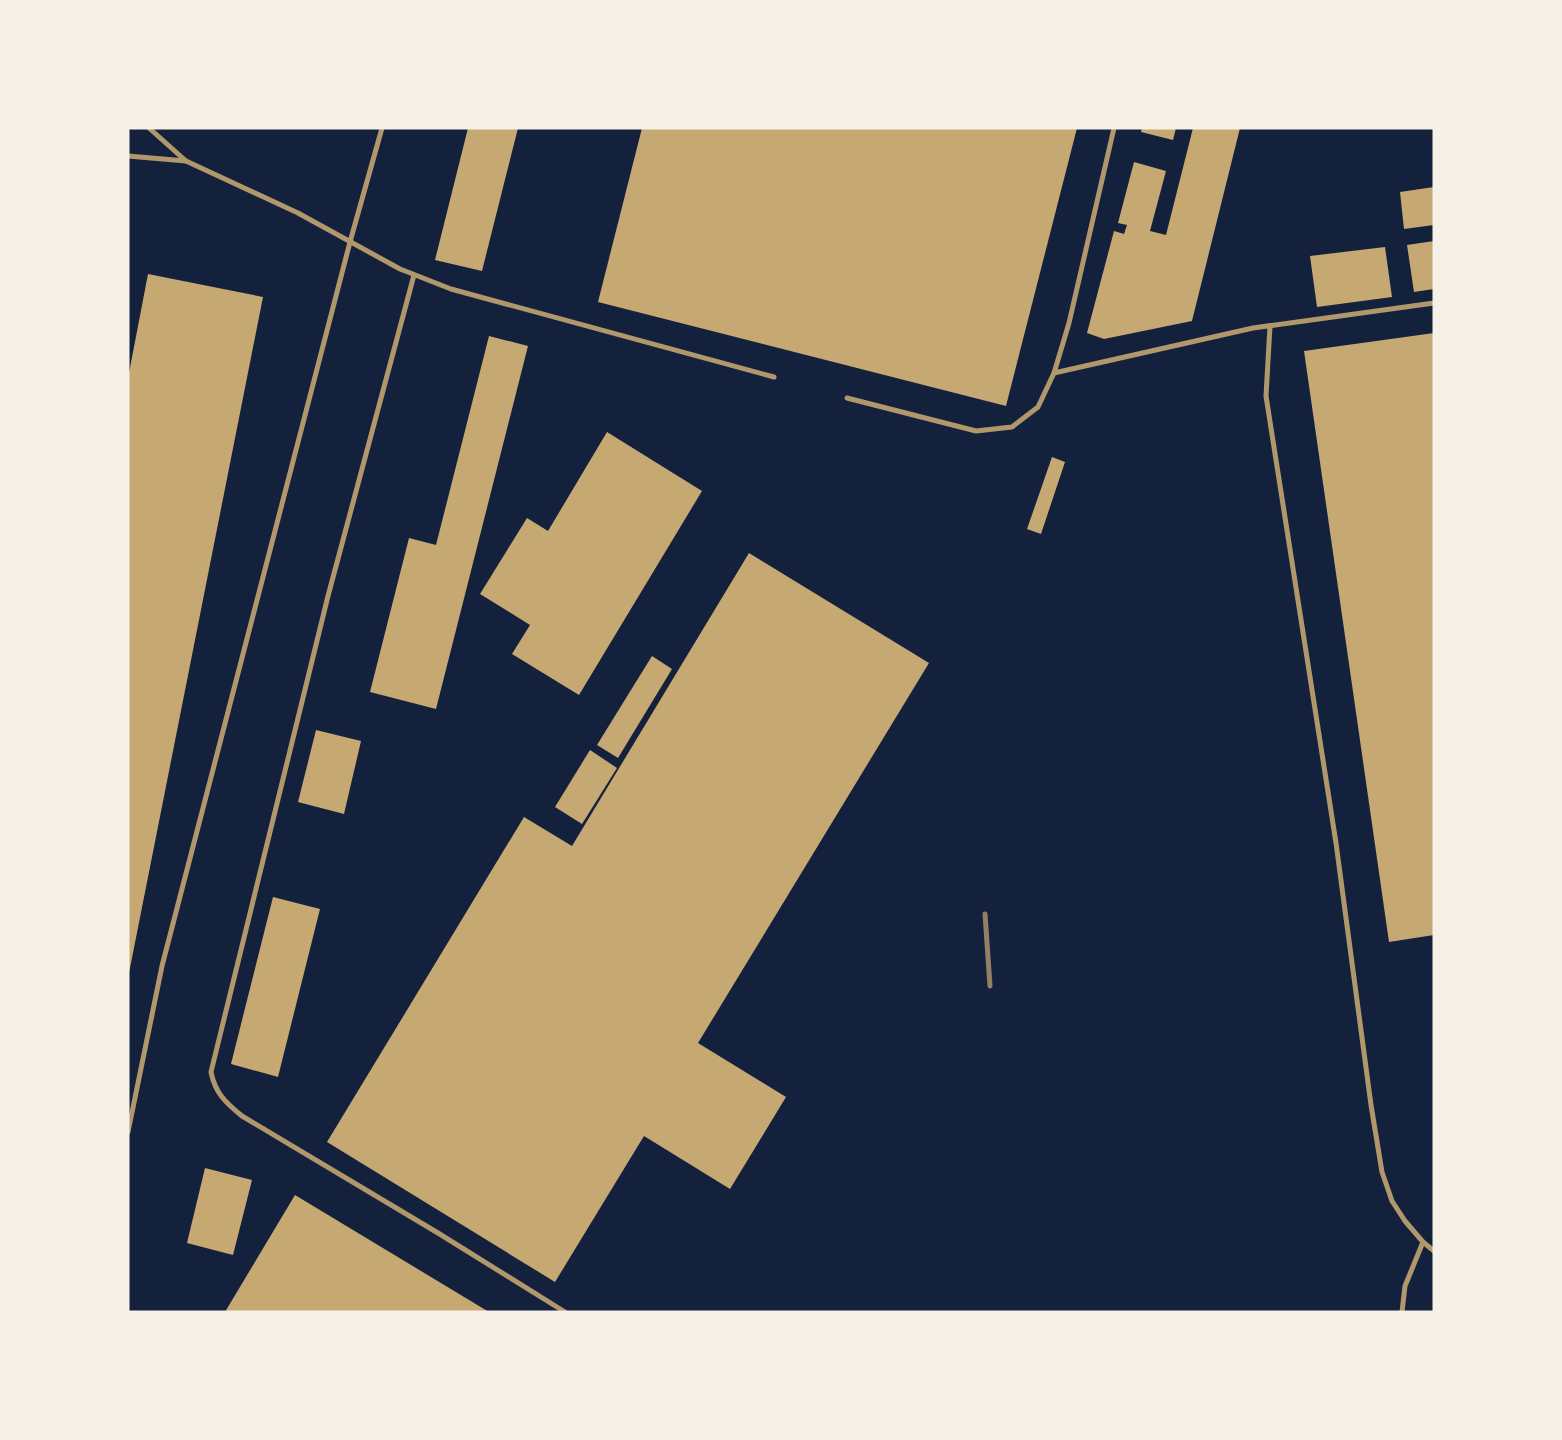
<svg xmlns="http://www.w3.org/2000/svg" width="1562" height="1440" viewBox="0 0 1562 1440" font-family="Cabin,sans-serif">
  <style>
    .building { fill: #c6a872 }
    .lines { fill: none; stroke-linecap: round; stroke-linejoin: round }
    .service { stroke: #b1986c; stroke-width: 5 }
    .rail { stroke: #918062; stroke-width: 5 }
  </style>
  <rect width="100%" height="100%" fill="#14213d"/>
  <g class="building">
    <path d="M 468,128 L 518,128 L 482,271 L 435,260 Z"/>
    <path d="M 642,128 L 1077,128 L 1006,406 L 598,302 Z"/>
    <path d="M 1142,128 L 1176,128 L 1173,140 L 1141,132 Z"/>
    <path d="M 1193,128 L 1240,128 L 1192,321 L 1104,339 L 1087,333 L 1114,231 L 1124,234 L 1127,225 L 1118,223 L 1134,162 L 1166,171 L 1150,231 L 1166,235 Z"/>
    <path d="M 1434,187 L 1434,225 L 1404,229 L 1400,192 Z"/>
    <path d="M 1434,241 L 1434,289 L 1414,292 L 1407,245 Z"/>
    <path d="M 1385,247 L 1392,297 L 1317,307 L 1310,256 Z"/>
    <path d="M 148,274 L 263,297 L 129,973 L 128,378 Z"/>
    <path d="M 1434,333 L 1434,935 L 1389,942 L 1304,351 Z"/>
    <path d="M 489,336 L 528,346 L 436,709 L 370,692 L 409,538 L 436,545 Z"/>
    <path d="M 607,432 L 702,491 L 579,695 L 512,654 L 530,625 L 480,594 L 527,518 L 548,531 Z"/>
    <path d="M 1052,457 L 1065,462 L 1041,534 L 1027,529 Z"/>
    <path d="M 749,553 L 929,663 L 698,1043 L 786,1097 L 730,1189 L 644,1136 L 555,1282 L 327,1142 L 524,817 L 572,846 Z"/>
    <path d="M 652,656 L 672,669 L 618,758 L 597,745 Z"/>
    <path d="M 316,730 L 361,741 L 344,814 L 298,802 Z"/>
    <path d="M 590,750 L 617,768 L 582,824 L 555,807 Z"/>
    <path d="M 273,897 L 320,909 L 278,1077 L 231,1064 Z"/>
    <path d="M 205,1168 L 252,1180 L 233,1255 L 187,1243 Z"/>
    <path d="M 295,1195 L 489,1312 L 225,1312 Z"/>
  </g>
  <g class="lines">
    <g class="service">
      <path d="M 149,128 L 186,161 L 298,213 L 400,269 L 451,289 L 774,377"/>
      <path d="M 128,156 L 186,161"/>
      <path d="M 414,275 L 328,596 L 211,1072 C 215,1093 226,1103 242,1116 L 438,1233 L 565,1312"/>
      <path d="M 1270,326 L 1266,396 L 1336,843 L 1371,1105 L 1382,1172 L 1392,1201 L 1405,1221 L 1423,1242 L 1434,1251"/>
      <path d="M 1054,373 L 1253,328 L 1434,303"/>
      <path d="M 847,398 L 976,431 L 1012,427 L 1038,407 L 1054,373 L 1069,323 L 1114,128"/>
      <path d="M 128,1132 L 162,966 L 350,242 L 382,128"/>
      <path d="M 1402,1312 L 1405,1286 L 1423,1242"/>
    </g>
    <path class="rail" d="M 985,914 L 990,986"/>
  </g>
  <rect width="1562" height="1440" fill="none" stroke="#f6f1e7" stroke-width="259"/>
</svg>
